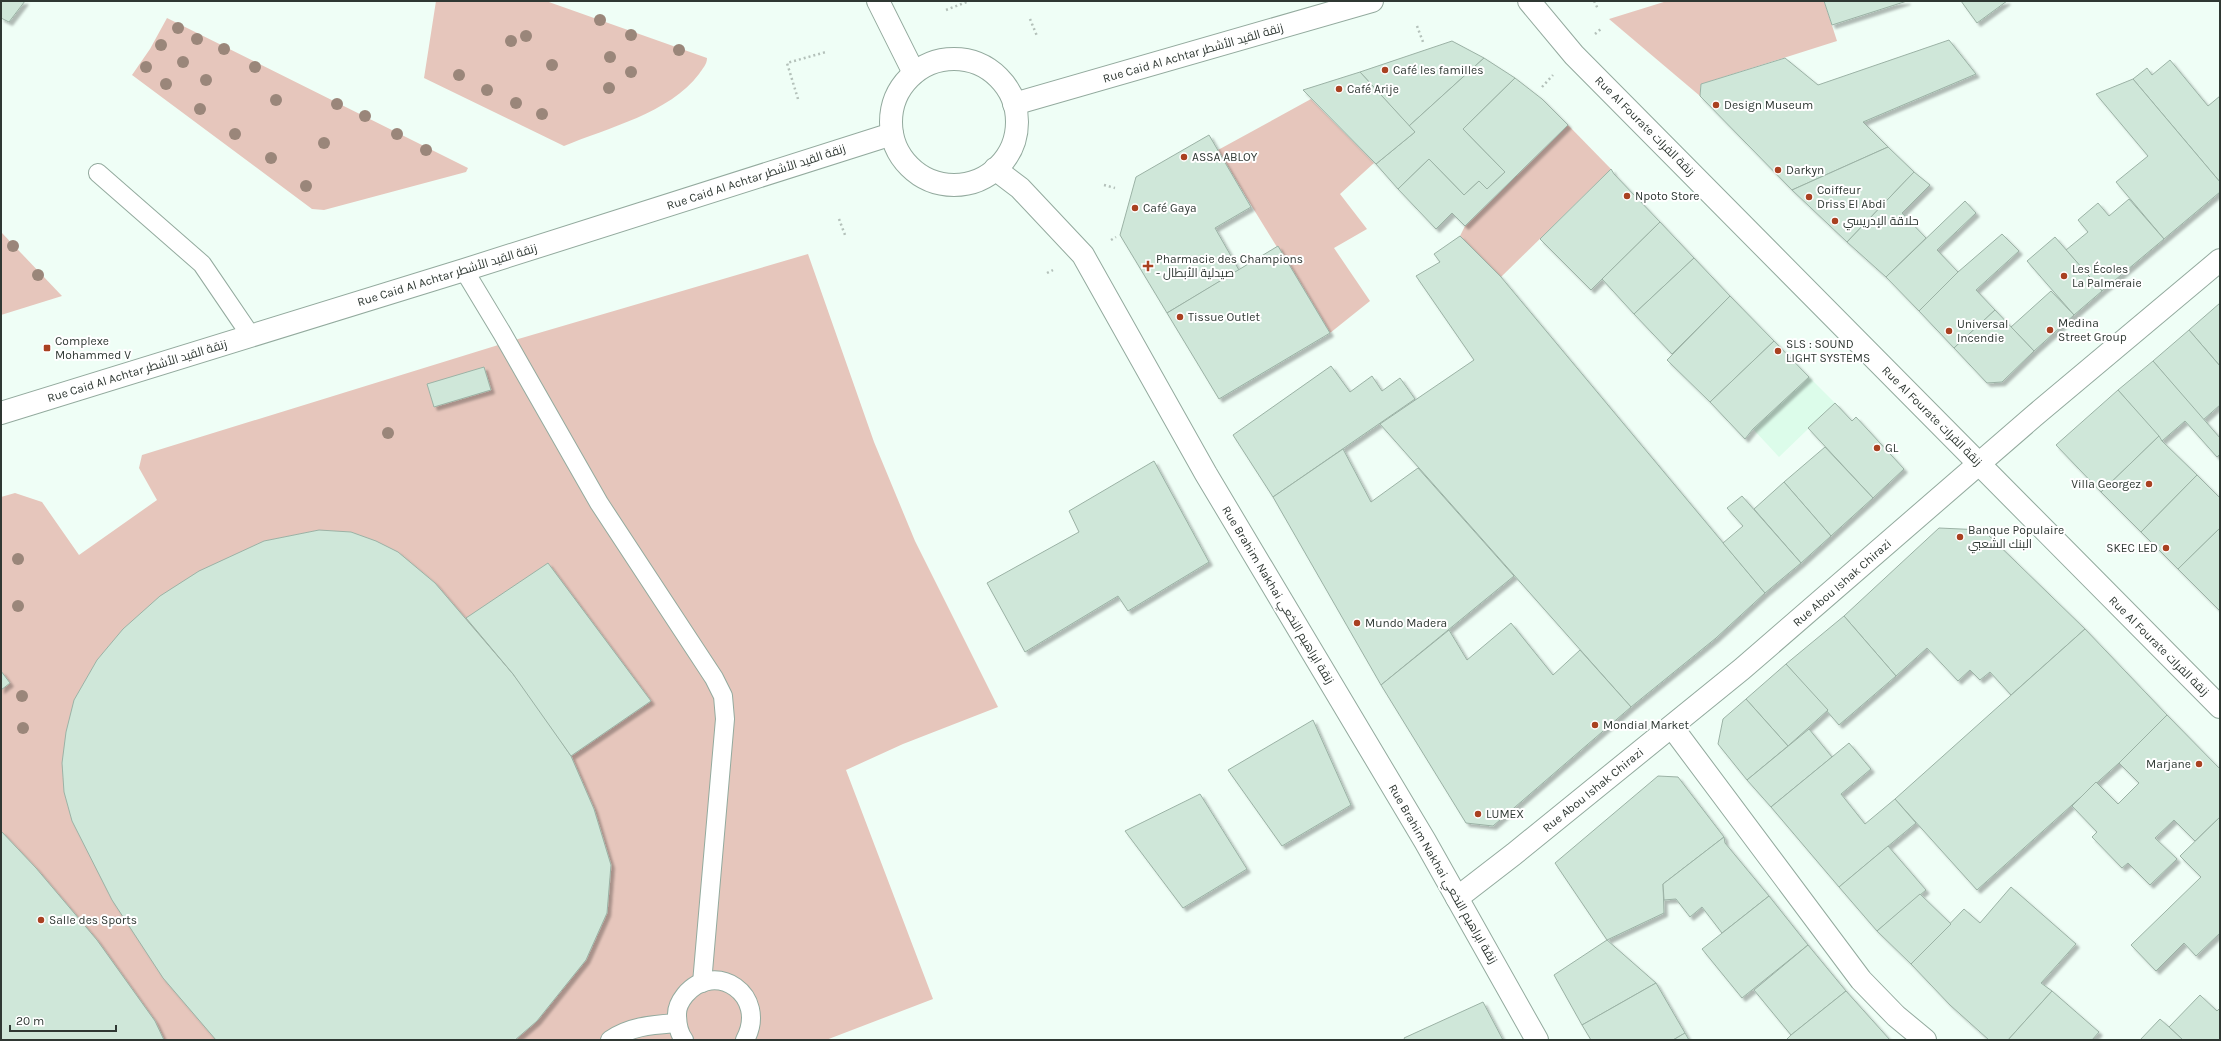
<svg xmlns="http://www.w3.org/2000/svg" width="2221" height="1041" viewBox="0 0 2221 1041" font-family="Karla,Cairo,sans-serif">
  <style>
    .built { fill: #dcfcea }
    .green { fill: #e6c6bc }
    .building { fill: #cfe7d9; stroke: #9bb2a5; filter: url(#shadow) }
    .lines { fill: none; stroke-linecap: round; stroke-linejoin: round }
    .lane-casing { stroke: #93aa9e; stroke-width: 20 }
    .street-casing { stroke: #93aa9e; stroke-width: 24 }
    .secondary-casing { stroke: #93aa9e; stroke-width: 24 }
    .path { stroke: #b4c1ba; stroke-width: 2.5; stroke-dasharray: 2 3; stroke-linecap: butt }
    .lane { stroke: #fff; stroke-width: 18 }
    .street { stroke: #fff; stroke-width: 22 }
    .secondary { stroke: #fff; stroke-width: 22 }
    .tree { fill: #9a867a }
    .poi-dot { fill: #a94121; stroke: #fff; stroke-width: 1.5 }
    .labels { text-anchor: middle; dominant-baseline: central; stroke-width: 4; stroke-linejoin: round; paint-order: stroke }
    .street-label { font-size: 12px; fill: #2f3833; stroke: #fff }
    .poi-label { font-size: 12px; fill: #2f3833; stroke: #fff; text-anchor: start }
  </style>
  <defs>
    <filter id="shadow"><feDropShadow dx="3.5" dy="3.5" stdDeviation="1" flood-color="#0004"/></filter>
  </defs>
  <rect width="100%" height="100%" fill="#effef6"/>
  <path class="built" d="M 1809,377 L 1835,403 L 1779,457 L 1753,429 Z"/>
  <g class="green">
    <path d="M 436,1 L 546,1 L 707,58 C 707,65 702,69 699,74 C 670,113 607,128 564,146 L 424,78 Z"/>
    <path d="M 1667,1 L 1824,1 L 1837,41 L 1701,84 L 1700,96 L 1609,19 Z"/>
    <path d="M 167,18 L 468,168 L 466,172 L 324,210 L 312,209 L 132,75 L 150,49 Z"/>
    <path d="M 1311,99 L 1374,163 L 1340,194 L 1367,229 L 1334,248 L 1370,301 L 1330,333 C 1293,271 1254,212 1218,150 Z"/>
    <path d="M 1568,125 L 1611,169 L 1501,277 L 1460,236 L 1465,226 Z"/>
    <path d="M 1,232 L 62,296 L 1,315 Z"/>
    <path d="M 808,254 L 874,442 L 915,541 L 998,707 L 903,744 L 846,770 L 933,999 L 826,1040 L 1,1040 L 1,497 L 15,493 L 42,502 L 79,555 L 157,500 L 139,468 L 142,455 L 508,342 Z"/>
  </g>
  <g class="building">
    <path d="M 1,1 L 25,1 L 9,22 L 1,18 Z"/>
    <path d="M 1824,1 L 1907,1 L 1832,25 Z"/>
    <path d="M 1961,1 L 2007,1 L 1977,23 Z"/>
    <path d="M 1949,40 L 1976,74 L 1863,122 L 1888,147 L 1792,190 L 1700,96 L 1701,84 L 1785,58 L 1818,85 Z"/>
    <path d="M 1452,41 L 1484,58 L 1409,126 L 1360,72 Z"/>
    <path d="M 1484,58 L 1515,78 L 1463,129 L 1505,172 L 1487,189 L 1479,181 L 1464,195 L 1429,159 L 1398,189 L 1376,164 L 1415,132 L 1409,126 Z"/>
    <path d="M 2170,60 L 2208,106 L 2220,96 L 2220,182 L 2133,79 L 2147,68 L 2152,75 Z"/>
    <path d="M 1360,72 L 1415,132 L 1376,164 L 1303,90 Z"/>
    <path d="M 1515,78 L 1542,99 L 1568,125 L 1465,226 L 1452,213 L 1436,229 L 1398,189 L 1429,159 L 1464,195 L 1479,181 L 1487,189 L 1505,172 L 1463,129 Z"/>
    <path d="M 2133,79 L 2220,182 L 2220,192 L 2164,239 L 2116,182 L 2148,156 L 2096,94 Z"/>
    <path d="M 1209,135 L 1251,207 L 1215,228 L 1239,270 L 1167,313 L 1120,235 L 1136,177 Z"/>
    <path d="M 1888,147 L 1914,172 L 1847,242 L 1792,190 Z"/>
    <path d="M 1611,169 L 1614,174 L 1660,222 L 1591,290 L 1540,239 Z"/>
    <path d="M 1914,172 L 1930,185 L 1902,213 L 1926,238 L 1886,277 L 1847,242 Z"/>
    <path d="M 2129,199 L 2164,239 L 2102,291 L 2066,250 L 2088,232 L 2078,220 L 2098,203 L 2109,216 Z"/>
    <path d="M 1965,201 L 1976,213 L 1937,250 L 1958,272 L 1919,311 L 1886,277 Z"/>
    <path d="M 1660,222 L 1694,258 L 1634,314 L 1602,279 Z"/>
    <path d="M 2002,234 L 2019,251 L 1976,290 L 1995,310 L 1954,348 L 1919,311 L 1958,272 Z"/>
    <path d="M 1460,236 L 1501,277 L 1765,593 L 1716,638 L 1631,707 L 1380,424 L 1474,360 L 1416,276 L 1440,262 L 1434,254 Z"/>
    <path d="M 2055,237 L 2102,291 L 2074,315 L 2027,261 Z"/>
    <path d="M 1278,246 L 1330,333 L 1219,399 L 1167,313 Z"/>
    <path d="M 1694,258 L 1730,296 L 1672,354 L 1634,314 Z"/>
    <path d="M 2051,291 L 2074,315 L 2034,351 L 2011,327 Z"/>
    <path d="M 1730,296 L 1774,341 L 1710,402 L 1667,360 Z"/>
    <path d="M 2220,303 L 2220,366 L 2189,330 Z"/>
    <path d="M 1995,310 L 2034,351 L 2002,382 L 1987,383 L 1954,348 Z"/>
    <path d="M 2189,330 L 2220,366 L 2220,405 L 2203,420 L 2153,361 Z"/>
    <path d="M 1774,341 L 1809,377 L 1753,429 L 1745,439 L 1710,402 Z"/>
    <path d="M 2153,361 L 2220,438 L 2220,454 L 2217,457 L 2185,421 L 2162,441 L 2118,390 Z"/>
    <path d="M 1331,366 L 1350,392 L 1372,376 L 1382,391 L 1400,378 L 1415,399 L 1273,497 L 1233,435 Z"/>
    <path d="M 484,367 L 491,390 L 434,407 L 427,384 Z"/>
    <path d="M 2118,390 L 2159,436 L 2101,492 L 2056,445 Z"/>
    <path d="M 1835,403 L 1852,421 L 1856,417 L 1904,469 L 1873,498 L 1808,428 Z"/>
    <path d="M 2159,436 L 2162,441 L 2197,475 L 2141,532 L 2101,492 Z"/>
    <path d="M 1825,447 L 1873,498 L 1831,536 L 1784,482 Z"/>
    <path d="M 1343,449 L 1371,502 L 1418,468 L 1514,576 L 1381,685 L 1273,497 Z"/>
    <path d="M 1154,461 L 1209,562 L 1128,611 L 1118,596 L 1025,652 L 987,583 L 1079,532 L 1069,511 Z"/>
    <path d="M 2197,475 L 2220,498 L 2220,528 L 2178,569 L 2141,532 Z"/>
    <path d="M 1784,482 L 1831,536 L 1801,563 L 1754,509 Z"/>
    <path d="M 1742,496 L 1801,563 L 1765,593 L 1723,543 L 1743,526 L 1727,508 Z"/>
    <path d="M 1939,528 L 1983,530 L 2085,629 L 2011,695 L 1990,672 L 1980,680 L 1970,670 L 1958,681 L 1927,648 L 1896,676 L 1844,616 Z"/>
    <path d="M 2220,528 L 2220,611 L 2178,569 Z"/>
    <path d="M 319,530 L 351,532 L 376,541 L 398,552 L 435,583 L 513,674 L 533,700 L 571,756 L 594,809 L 611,865 L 607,913 L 586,960 L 537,1021 L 515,1040 L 216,1040 L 163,978 L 112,900 L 72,821 L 64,792 L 62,763 L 66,732 L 74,700 L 97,660 L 123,629 L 160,596 L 199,571 L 264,541 Z"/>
    <path d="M 548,563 L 651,701 L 571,756 L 513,674 L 466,618 Z"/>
    <path d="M 1844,616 L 1896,676 L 1839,725 L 1786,664 Z"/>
    <path d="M 1511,623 L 1553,675 L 1580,650 L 1631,707 L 1493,826 L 1466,823 L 1381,685 L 1449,630 L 1467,660 Z"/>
    <path d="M 2085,629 L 2167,715 L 2119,763 L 1977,890 L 1895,799 Z"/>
    <path d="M 1786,664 L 1828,710 L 1788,746 L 1746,699 Z"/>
    <path d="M 1,671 L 10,683 L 1,690 Z"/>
    <path d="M 1746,699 L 1788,746 L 1747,780 L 1718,744 L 1723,719 Z"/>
    <path d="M 2167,715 L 2220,769 L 2220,817 L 2195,841 L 2174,820 L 2155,838 L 2177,859 L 2150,885 L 2128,863 L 2122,868 L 2092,837 L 2097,832 L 2072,806 L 2096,782 L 2118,804 L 2139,783 L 2119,763 Z"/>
    <path d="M 1313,720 L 1351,805 L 1282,846 L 1228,770 Z"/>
    <path d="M 1809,729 L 1832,757 L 1771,807 L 1747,780 Z"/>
    <path d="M 1849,743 L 1871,769 L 1841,794 L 1865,824 L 1895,799 L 1916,823 L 1839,887 L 1771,807 Z"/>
    <path d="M 1658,776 L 1678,777 L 1724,837 L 1663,884 L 1664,913 L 1607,940 L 1555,863 Z"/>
    <path d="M 1200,794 L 1247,869 L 1183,908 L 1125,831 Z"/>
    <path d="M 2220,817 L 2220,933 L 2196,956 L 2184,943 L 2156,971 L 2131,945 L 2201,877 L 2180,856 Z"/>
    <path d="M 1,831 L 36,868 L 97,940 L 155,1021 L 164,1040 L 1,1040 Z"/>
    <path d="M 1724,837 L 1725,843 L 1769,896 L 1722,933 L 1702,907 L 1690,917 L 1676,899 L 1664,900 L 1663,884 Z"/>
    <path d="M 1888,846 L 1926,890 L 1877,931 L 1839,887 Z"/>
    <path d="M 2011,887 L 2076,944 L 2041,983 L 2052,991 L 2008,1040 L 1989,1040 L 1950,1005 L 1911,964 L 1964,909 L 1980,923 Z"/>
    <path d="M 1920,894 L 1951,924 L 1911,964 L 1877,931 Z"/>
    <path d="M 1769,896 L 1808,945 L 1742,998 L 1702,949 Z"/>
    <path d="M 1607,940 L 1656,983 L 1582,1025 L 1554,975 Z"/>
    <path d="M 1808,945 L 1846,991 L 1791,1035 L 1754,990 Z"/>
    <path d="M 1656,983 L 1685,1033 L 1673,1040 L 1591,1040 L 1582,1025 Z"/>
    <path d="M 1846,991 L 1890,1040 L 1786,1040 L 1791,1035 Z"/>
    <path d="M 2052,991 L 2099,1032 L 2092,1040 L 2008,1040 Z"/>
    <path d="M 2200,995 L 2217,1011 L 2220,1008 L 2220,1040 L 2183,1040 L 2169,1027 Z"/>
    <path d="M 1483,1002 L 1503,1040 L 1405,1040 L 1404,1038 Z"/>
    <path d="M 2160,1019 L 2169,1027 L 2183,1040 L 2140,1040 Z"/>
    <path d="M 1685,1033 L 1689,1040 L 1673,1040 Z"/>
  </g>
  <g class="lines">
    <g class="lane-casing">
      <g id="lane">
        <path d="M 98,173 L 202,264 L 251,336"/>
        <path d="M 464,270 L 502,333 L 599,503 L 714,678 L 723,696 L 725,719 L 702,983"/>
        <path d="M 610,1040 C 631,1026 652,1025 677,1023"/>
        <path d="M 684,1040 C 678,1032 677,1024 677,1014 C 677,1007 681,1000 685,995 C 715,959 769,995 745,1040"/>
      </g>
    </g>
    <g class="street-casing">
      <g id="street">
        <path d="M 878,1 L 914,73"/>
        <path d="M 1672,727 L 1861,980 L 1896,1016 L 1925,1040"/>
        <path d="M 1457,898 L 1514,854 L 1742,669 L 2034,416 L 2220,260"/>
      </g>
    </g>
    <g class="secondary-casing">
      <g id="secondary">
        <path d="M 1529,1 L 1574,55 L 2220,707"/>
        <circle cx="954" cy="122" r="63"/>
        <path d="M 1014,104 L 1372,1"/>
        <path d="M 995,169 L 1020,188 L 1083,255 L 1206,474 L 1425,841 L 1537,1040"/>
        <path d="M 1,413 L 464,270 L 892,134"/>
      </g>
    </g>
    <g class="path">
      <path d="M 1594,1 L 1598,9"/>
      <path d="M 946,10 L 969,1"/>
      <path d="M 1030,19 L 1037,36"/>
      <path d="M 1417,26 L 1423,42"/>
      <path d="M 1595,34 L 1602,28"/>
      <path d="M 1542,87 L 1553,75"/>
      <path d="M 798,99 L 787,63 L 826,52"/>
      <path d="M 1104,185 L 1115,188"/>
      <path d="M 839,219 L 845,235"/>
      <path d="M 1111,240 L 1116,237"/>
      <path d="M 1047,273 L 1053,270"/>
    </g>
    <use href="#lane" class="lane"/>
    <use href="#street" class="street"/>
    <use href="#secondary" class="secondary"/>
  </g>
  <g class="tree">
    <circle cx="600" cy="20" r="6"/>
    <circle cx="178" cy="28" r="6"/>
    <circle cx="631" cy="35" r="6"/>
    <circle cx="526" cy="36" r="6"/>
    <circle cx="197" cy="39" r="6"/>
    <circle cx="511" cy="41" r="6"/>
    <circle cx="161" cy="45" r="6"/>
    <circle cx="224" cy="49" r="6"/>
    <circle cx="679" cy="50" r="6"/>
    <circle cx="610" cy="57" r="6"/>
    <circle cx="183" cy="62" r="6"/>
    <circle cx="552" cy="65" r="6"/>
    <circle cx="146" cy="67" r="6"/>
    <circle cx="255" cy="67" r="6"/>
    <circle cx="631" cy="72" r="6"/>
    <circle cx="459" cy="75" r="6"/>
    <circle cx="206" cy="80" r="6"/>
    <circle cx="166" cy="84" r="6"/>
    <circle cx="609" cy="88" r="6"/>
    <circle cx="487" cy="90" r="6"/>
    <circle cx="276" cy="100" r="6"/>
    <circle cx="516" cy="103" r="6"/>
    <circle cx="337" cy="104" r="6"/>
    <circle cx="200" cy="109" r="6"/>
    <circle cx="542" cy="114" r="6"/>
    <circle cx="365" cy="116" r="6"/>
    <circle cx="235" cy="134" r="6"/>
    <circle cx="397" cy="134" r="6"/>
    <circle cx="324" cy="143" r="6"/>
    <circle cx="426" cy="150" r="6"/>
    <circle cx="271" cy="158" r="6"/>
    <circle cx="306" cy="186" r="6"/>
    <circle cx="13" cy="246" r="6"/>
    <circle cx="38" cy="275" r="6"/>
    <circle cx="388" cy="433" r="6"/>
    <circle cx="18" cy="559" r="6"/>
    <circle cx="18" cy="606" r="6"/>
    <circle cx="22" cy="696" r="6"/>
    <circle cx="23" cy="728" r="6"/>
  </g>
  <g class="poi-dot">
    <circle cx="1385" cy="70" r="4"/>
    <circle cx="1339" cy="89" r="4"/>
    <circle cx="1716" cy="105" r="4"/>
    <circle cx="1184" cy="157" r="4"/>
    <circle cx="1778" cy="170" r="4"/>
    <circle cx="1627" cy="196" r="4"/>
    <circle cx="1809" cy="197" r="4"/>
    <circle cx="1135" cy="208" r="4"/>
    <circle cx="1835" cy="221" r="4"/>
    <path d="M1146 260h4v4h4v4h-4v4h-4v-4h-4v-4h4z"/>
    <circle cx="2064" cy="276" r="4"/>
    <circle cx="1180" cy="317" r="4"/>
    <circle cx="2050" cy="330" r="4"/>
    <circle cx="1949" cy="331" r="4"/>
    <rect x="43" y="344" width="8" height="8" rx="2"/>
    <circle cx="1778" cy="351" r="4"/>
    <circle cx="1877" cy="448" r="4"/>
    <circle cx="2149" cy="484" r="4"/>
    <circle cx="1960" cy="537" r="4"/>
    <circle cx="2166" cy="548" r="4"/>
    <circle cx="1357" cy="623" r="4"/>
    <circle cx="1595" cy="725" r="4"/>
    <circle cx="2199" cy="764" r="4"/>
    <circle cx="1478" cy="814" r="4"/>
    <circle cx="41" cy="920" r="4"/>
  </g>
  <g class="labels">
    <g class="street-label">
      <text transform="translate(1193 53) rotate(-16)">Rue Caid Al Achtar زنقة القيد الأشطر</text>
      <text transform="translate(1645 126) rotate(45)">Rue Al Fourate زنقة الفرات</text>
      <text transform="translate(756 177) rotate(-18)">Rue Caid Al Achtar زنقة القيد الأشطر</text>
      <text transform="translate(447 275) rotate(-17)">Rue Caid Al Achtar زنقة القيد الأشطر</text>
      <text transform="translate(137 371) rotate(-17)">Rue Caid Al Achtar زنقة القيد الأشطر</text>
      <text transform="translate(1932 416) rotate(45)">Rue Al Fourate زنقة الفرات</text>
      <text transform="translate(1842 583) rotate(-41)">Rue Abou Ishak Chirazi</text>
      <text transform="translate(1278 595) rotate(59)">Rue Brahim Nakhai زنقة ابراهيم النخعي</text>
      <text transform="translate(2159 646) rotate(45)">Rue Al Fourate زنقة الفرات</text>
      <text transform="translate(1593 790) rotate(-39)">Rue Abou Ishak Chirazi</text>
      <text transform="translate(1443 874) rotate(60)">Rue Brahim Nakhai زنقة ابراهيم النخعي</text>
    </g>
    <g class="poi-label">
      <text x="1393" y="70">Café les familles</text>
      <text x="1347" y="89">Café Arije</text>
      <text x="1724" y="105">Design Museum</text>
      <text x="1192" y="157">ASSA ABLOY</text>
      <text x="1786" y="170">Darkyn</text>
      <text x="1817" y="190">Coiffeur<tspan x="1817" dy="14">Driss El Abdi</tspan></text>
      <text x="1635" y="196">Npoto Store</text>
      <text x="1143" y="208">Café Gaya</text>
      <text x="1843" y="221">حلاقة الإدريسي</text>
      <text x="1156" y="259">Pharmacie des Champions<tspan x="1156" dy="14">- صيدلية الأبطال</tspan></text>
      <text x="2072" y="269">Les Écoles<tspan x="2072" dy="14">La Palmeraie</tspan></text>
      <text x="1188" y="317">Tissue Outlet</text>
      <text x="2058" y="323">Medina<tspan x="2058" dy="14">Street Group</tspan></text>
      <text x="1957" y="324">Universal<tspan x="1957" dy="14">Incendie</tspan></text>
      <text x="55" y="341">Complexe<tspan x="55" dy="14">Mohammed V</tspan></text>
      <text x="1786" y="344">SLS : SOUND<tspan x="1786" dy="14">LIGHT SYSTEMS</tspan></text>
      <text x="1885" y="448">GL</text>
      <text x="2141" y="484" text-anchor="end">Villa Georgez</text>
      <text x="1968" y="530">Banque Populaire<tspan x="1968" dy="14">البنك الشعبي</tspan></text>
      <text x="2158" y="548" text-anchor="end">SKEC LED</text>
      <text x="1365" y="623">Mundo Madera</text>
      <text x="1603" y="725">Mondial Market</text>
      <text x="2191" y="764" text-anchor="end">Marjane</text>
      <text x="1486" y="814">LUMEX</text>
      <text x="49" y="920">Salle des Sports</text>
    </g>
  </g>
  <rect width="2221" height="1041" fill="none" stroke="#2f3833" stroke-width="4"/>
  <path d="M10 1025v6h106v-6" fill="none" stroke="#2f3833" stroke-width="2"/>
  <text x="16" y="1025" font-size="12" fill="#2f3833" stroke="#ffffff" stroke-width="3" paint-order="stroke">20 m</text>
</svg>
